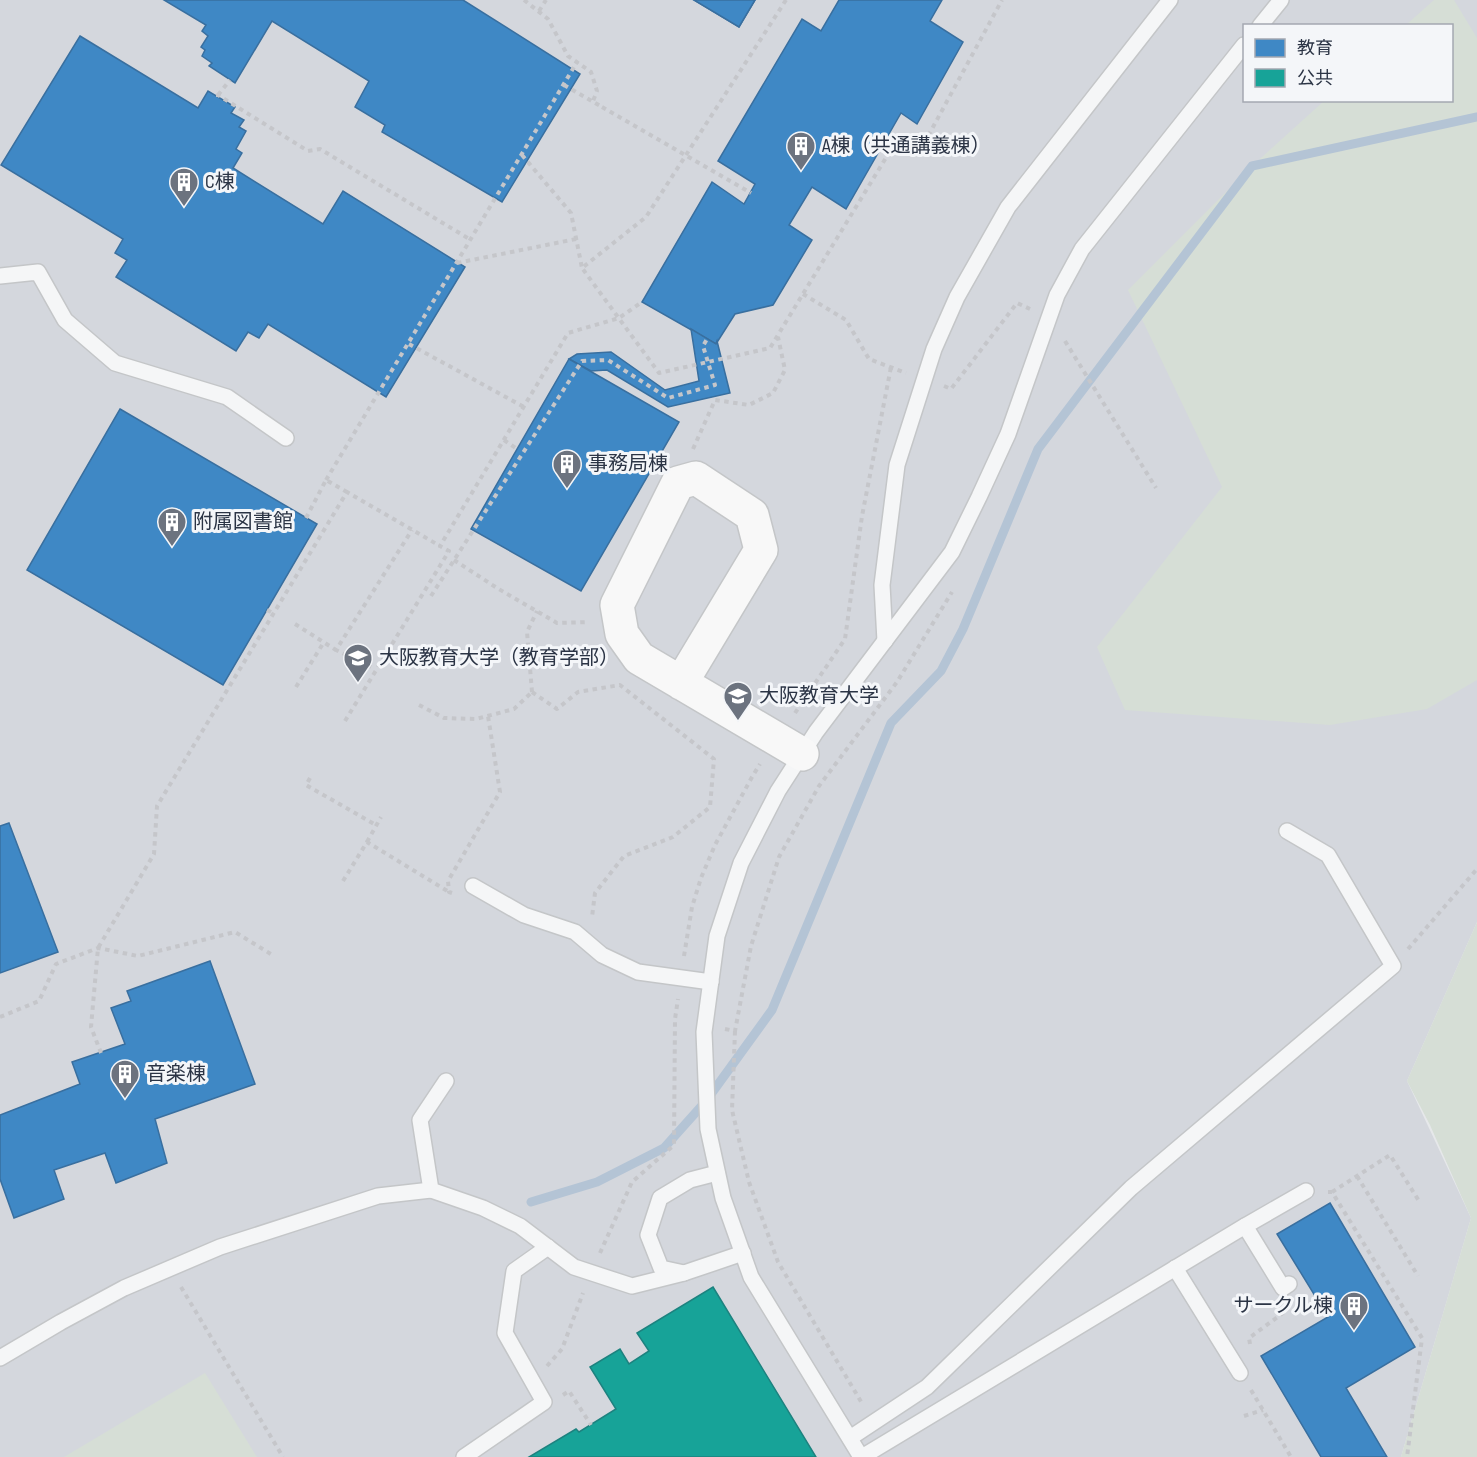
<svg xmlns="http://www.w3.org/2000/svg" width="1477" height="1457" viewBox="0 0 1477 1457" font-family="'Sofia Sans Condensed','Noto Sans JP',sans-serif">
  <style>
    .built { fill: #d4d7dd; fill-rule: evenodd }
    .green { fill: #d6ded6 }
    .schools { fill: #3f88c5; stroke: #396f9f; stroke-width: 1.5 }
    .public { fill: #17a398; stroke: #1d827f; stroke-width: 1.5 }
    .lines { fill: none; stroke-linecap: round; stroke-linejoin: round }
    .stream { stroke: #b4c4d5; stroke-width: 9 }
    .lane-casing { stroke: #c4c6c8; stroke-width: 18 }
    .secondary-casing { stroke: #c4c6c8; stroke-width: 36 }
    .path { stroke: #c5c6ca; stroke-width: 4; stroke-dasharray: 4.5 4.5; stroke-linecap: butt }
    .lane { stroke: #f5f6f7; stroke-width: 15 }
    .secondary { stroke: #f8f8f8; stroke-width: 33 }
    .path-bridge { stroke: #c5c6ca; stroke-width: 4; stroke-dasharray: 4.5 4.5; stroke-linecap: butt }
    .labels { text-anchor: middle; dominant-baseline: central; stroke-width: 6; stroke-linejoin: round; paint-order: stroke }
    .poi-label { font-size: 20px; fill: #2b3445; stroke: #f4f6f9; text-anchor: start }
  </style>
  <rect width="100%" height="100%" fill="#e6e8ea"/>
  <path class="built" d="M 0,0 L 1477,0 L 1477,922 L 1407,1081 L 1471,1218 L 1401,1457 L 0,1457 ZM 1244,26 L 1452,26 L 1452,100 L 1244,100 Z"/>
  <g class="green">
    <path d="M 1434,0 L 1454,0 L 1477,38 L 1477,680 L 1427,709 L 1330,725 L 1125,710 L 1097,647 L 1222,487 L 1128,290 L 1252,166 L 1324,101 L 1452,100 L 1452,26 L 1406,25 Z"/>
    <path d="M 1477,922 L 1477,1457 L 1401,1457 L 1471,1218 L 1430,1125 L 1407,1081 Z"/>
    <path d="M 205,1373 L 257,1457 L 64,1457 Z"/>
  </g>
  <g class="schools">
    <path d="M 164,0 L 463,0 L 580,74 L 502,202 L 382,132 L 385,125 L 355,107 L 369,81 L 272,21 L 235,83 L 209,66 L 212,63 L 202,56 L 205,50 L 201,47 L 208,36 L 202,31 L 206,25 Z"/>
    <path d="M 694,0 L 755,0 L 739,27 Z"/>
    <path d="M 694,0 L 755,0 L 739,27 Z"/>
    <path d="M 839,0 L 942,0 L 930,21 L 963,42 L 917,124 L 901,113 L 846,209 L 812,187 L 789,225 L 812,240 L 773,305 L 735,314 L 716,344 L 642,302 L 712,182 L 744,204 L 755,184 L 718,161 L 802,19 L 821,31 Z"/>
    <path d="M 80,36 L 198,108 L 208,91 L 235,107 L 231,113 L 244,120 L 239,127 L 246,131 L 236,149 L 242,153 L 233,168 L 323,224 L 343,191 L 465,267 L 386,397 L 268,324 L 259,338 L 248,332 L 236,351 L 116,277 L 127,260 L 115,253 L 123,239 L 1,165 Z"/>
    <path d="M 691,329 L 716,344 L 717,341 L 730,393 L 668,407 L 607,370 L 591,371 L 569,359 L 577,354 L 611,352 L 665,390 L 699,381 Z"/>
    <path d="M 569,359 L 679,422 L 581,591 L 471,529 Z"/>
    <path d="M 120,409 L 317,524 L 223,685 L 27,570 Z"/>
    <path d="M 9,823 L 58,952 L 0,973 L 0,826 Z"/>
    <path d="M 210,961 L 255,1084 L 155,1119 L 167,1163 L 116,1183 L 105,1153 L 54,1170 L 64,1199 L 14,1218 L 0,1179 L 0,1115 L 80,1084 L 72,1062 L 125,1044 L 111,1008 L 131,1001 L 127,991 Z"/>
    <path d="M 1330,1203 L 1415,1347 L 1346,1388 L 1387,1457 L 1321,1457 L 1261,1356 L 1328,1317 L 1277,1234 Z"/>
  </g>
  <path class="public" d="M 713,1287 L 816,1457 L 529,1457 L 576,1429 L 579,1432 L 616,1409 L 590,1367 L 620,1349 L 629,1364 L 649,1351 L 637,1333 Z"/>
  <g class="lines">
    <path class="stream" d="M 531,1202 L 597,1182 L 664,1148 L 706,1101 L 772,1010 L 891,723 L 941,671 L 963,629 L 1038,449 L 1252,166 L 1477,117"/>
    <g class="lane-casing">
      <g id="lane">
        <path d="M 1260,26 L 1281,0"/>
        <path d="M 0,276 L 38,272 L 65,320 L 115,363 L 227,397 L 286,438"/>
        <path d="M 885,641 L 882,585 L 897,465 L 934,349 L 957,297 L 1008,207 L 1170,0"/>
        <path d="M 473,886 L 524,915 L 575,932 L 602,955 L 638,972 L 711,982"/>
        <path d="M 446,1081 L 420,1120 L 431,1190 L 483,1208 L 520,1226 L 574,1267 L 632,1286 L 684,1273"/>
        <path d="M 717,1173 L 690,1180 L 660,1198 L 648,1235 L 661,1268 L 684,1273 L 743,1253"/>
        <path d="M 1245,1226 L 1306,1191"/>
        <path d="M 1175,1268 L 1240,1373"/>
        <path d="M 0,1358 L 61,1322 L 124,1288 L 220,1247 L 378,1196 L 431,1190"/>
        <path d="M 850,1438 L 927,1387 L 1131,1188 L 1393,966 L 1328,855 L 1287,831"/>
        <path d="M 464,1457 L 544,1402 L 505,1333 L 514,1271 L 548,1247"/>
        <path d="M 861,1457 L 751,1277 L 723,1198 L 708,1129 L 704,1032 L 717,936 L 741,863 L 778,791 L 816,732 L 952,552 L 979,497 L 1008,434 L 1057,295 L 1082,249 L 1244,45"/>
        <path d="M 862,1457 L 1245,1226 L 1283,1288 L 1289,1284"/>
      </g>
    </g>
    <g class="secondary-casing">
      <path id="secondary" d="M 681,683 L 761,550 L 752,515 L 696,478 L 678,483 L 617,605 L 622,634 L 639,658 L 802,754"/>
    </g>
    <g class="path">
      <path d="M 524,0 L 548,19 L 568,56 L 591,72 L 597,91 L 593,101"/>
      <path d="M 786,0 L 646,217 L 582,268 L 659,373 L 770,348 L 898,138 L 920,151 L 1002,0"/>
      <path d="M 539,11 L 546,0"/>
      <path d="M 564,85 L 602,107"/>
      <path d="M 218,95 L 230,80"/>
      <path d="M 218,97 L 218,95 L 308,151 L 320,149 L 471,240"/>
      <path d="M 522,155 L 571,213 L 582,268"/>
      <path d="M 457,263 L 576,239"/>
      <path d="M 803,294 L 846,320 L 869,359 L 906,373"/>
      <path d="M 1065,341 L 1156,488"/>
      <path d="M 409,344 L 524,407"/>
      <path d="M 944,386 L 951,389 L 1017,303 L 1030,309"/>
      <path d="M 504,440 L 517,449"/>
      <path d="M 693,449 L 715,400 L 749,405 L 773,393 L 785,370 L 778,337"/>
      <path d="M 326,480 L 577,62"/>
      <path d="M 306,518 L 326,480 L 347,492"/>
      <path d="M 454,560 L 497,588 L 557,623 L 589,622"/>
      <path d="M 431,596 L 582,361 L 608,360 L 668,398 L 715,385 L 703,346 L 707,339"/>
      <path d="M 267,610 L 273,613"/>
      <path d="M 295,624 L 336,650"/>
      <path d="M 371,667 L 336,650 L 412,530"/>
      <path d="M 296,687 L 324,642"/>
      <path d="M 532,692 L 557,709 L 578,692 L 620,685 L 714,759 L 710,807 L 673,837 L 624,856 L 595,893 L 592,917"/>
      <path d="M 532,692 L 527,632 L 537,611"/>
      <path d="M 419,705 L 444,718 L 476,719 L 514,709 L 532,692"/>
      <path d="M 795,713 L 845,639 L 862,516 L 891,367"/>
      <path d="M 345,721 L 449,551 L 440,546 L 568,333 L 619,318 L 642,302"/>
      <path d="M 310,778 L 306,785 L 376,825"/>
      <path d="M 367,842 L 381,817"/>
      <path d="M 343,881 L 367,842 L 449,892"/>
      <path d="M 452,893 L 449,892 L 448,881 L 500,792 L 488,716"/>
      <path d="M 1408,949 L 1477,869"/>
      <path d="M 684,956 L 692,907 L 701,878 L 715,845 L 752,777 L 760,764"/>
      <path d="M 0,1017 L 39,1001 L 56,964 L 98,948 L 138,956 L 235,932 L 274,956"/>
      <path d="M 725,1029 L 735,1031 L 751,946 L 779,857 L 819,786 L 897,682 L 952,592"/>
      <path d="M 735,1031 L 732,1110 L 749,1182 L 778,1262 L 863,1405"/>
      <path d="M 101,1053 L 91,1027 L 98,948 L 154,854 L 157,806 L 347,492 L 440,546"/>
      <path d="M 1357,1176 L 1418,1276"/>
      <path d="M 1328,1192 L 1332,1192 L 1422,1338 L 1407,1457"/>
      <path d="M 1332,1192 L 1390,1155 L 1419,1201"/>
      <path d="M 600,1253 L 632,1182 L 674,1145 L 675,1019 L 678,999"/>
      <path d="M 181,1287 L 283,1457"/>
      <path d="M 1250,1344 L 1249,1338 L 1283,1313 L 1283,1309"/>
      <path d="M 547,1366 L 562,1349 L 583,1293"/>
      <path d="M 1251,1390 L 1291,1457"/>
      <path d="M 563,1395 L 569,1391 L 591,1425"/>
      <path d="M 1244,1416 L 1263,1410"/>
    </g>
    <use href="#lane" class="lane"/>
    <use href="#secondary" class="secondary"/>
    <path class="path-bridge" d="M 602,107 L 751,193"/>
  </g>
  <defs>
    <g id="building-pin" transform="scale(1.5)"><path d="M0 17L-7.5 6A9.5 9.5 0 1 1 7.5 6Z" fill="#6c737f" stroke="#f4f6f9"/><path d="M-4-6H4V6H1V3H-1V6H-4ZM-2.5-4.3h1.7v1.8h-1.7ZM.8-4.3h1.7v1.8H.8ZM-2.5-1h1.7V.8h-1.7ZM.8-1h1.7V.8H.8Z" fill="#fff"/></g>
    <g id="university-pin" transform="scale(1.5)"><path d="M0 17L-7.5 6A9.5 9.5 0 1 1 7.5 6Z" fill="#6c737f" stroke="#f4f6f9"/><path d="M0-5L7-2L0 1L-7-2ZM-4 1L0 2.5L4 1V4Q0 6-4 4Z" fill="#fff"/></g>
  </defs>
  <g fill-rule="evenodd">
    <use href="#building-pin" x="801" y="146"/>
    <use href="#building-pin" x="184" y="182"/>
    <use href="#building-pin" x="567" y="464"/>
    <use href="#building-pin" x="172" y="522"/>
    <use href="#university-pin" x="358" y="658"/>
    <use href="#university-pin" x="738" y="696"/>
    <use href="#building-pin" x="125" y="1074"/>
    <use href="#building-pin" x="1354" y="1306"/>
  </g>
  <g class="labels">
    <g class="poi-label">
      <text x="822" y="146">A棟（共通講義棟）</text>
      <text x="205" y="182">C棟</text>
      <text x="588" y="464">事務局棟</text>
      <text x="193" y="522">附属図書館</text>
      <text x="379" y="658">大阪教育大学（教育学部）</text>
      <text x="759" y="696">大阪教育大学</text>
      <text x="146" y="1074">音楽棟</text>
      <text x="1333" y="1306" text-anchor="end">サークル棟</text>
    </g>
  </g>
  <rect x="1243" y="24" width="210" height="78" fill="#f4f6f9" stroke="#a4a8b1" stroke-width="1.5"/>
  <rect x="1255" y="39" width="30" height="18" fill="#3f88c5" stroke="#a4a8b1" stroke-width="1.5"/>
  <text x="1297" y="54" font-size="18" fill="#2b3445">教育</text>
  <rect x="1255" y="69" width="30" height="18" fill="#17a398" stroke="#a4a8b1" stroke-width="1.5"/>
  <text x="1297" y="84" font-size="18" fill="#2b3445">公共</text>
</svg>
